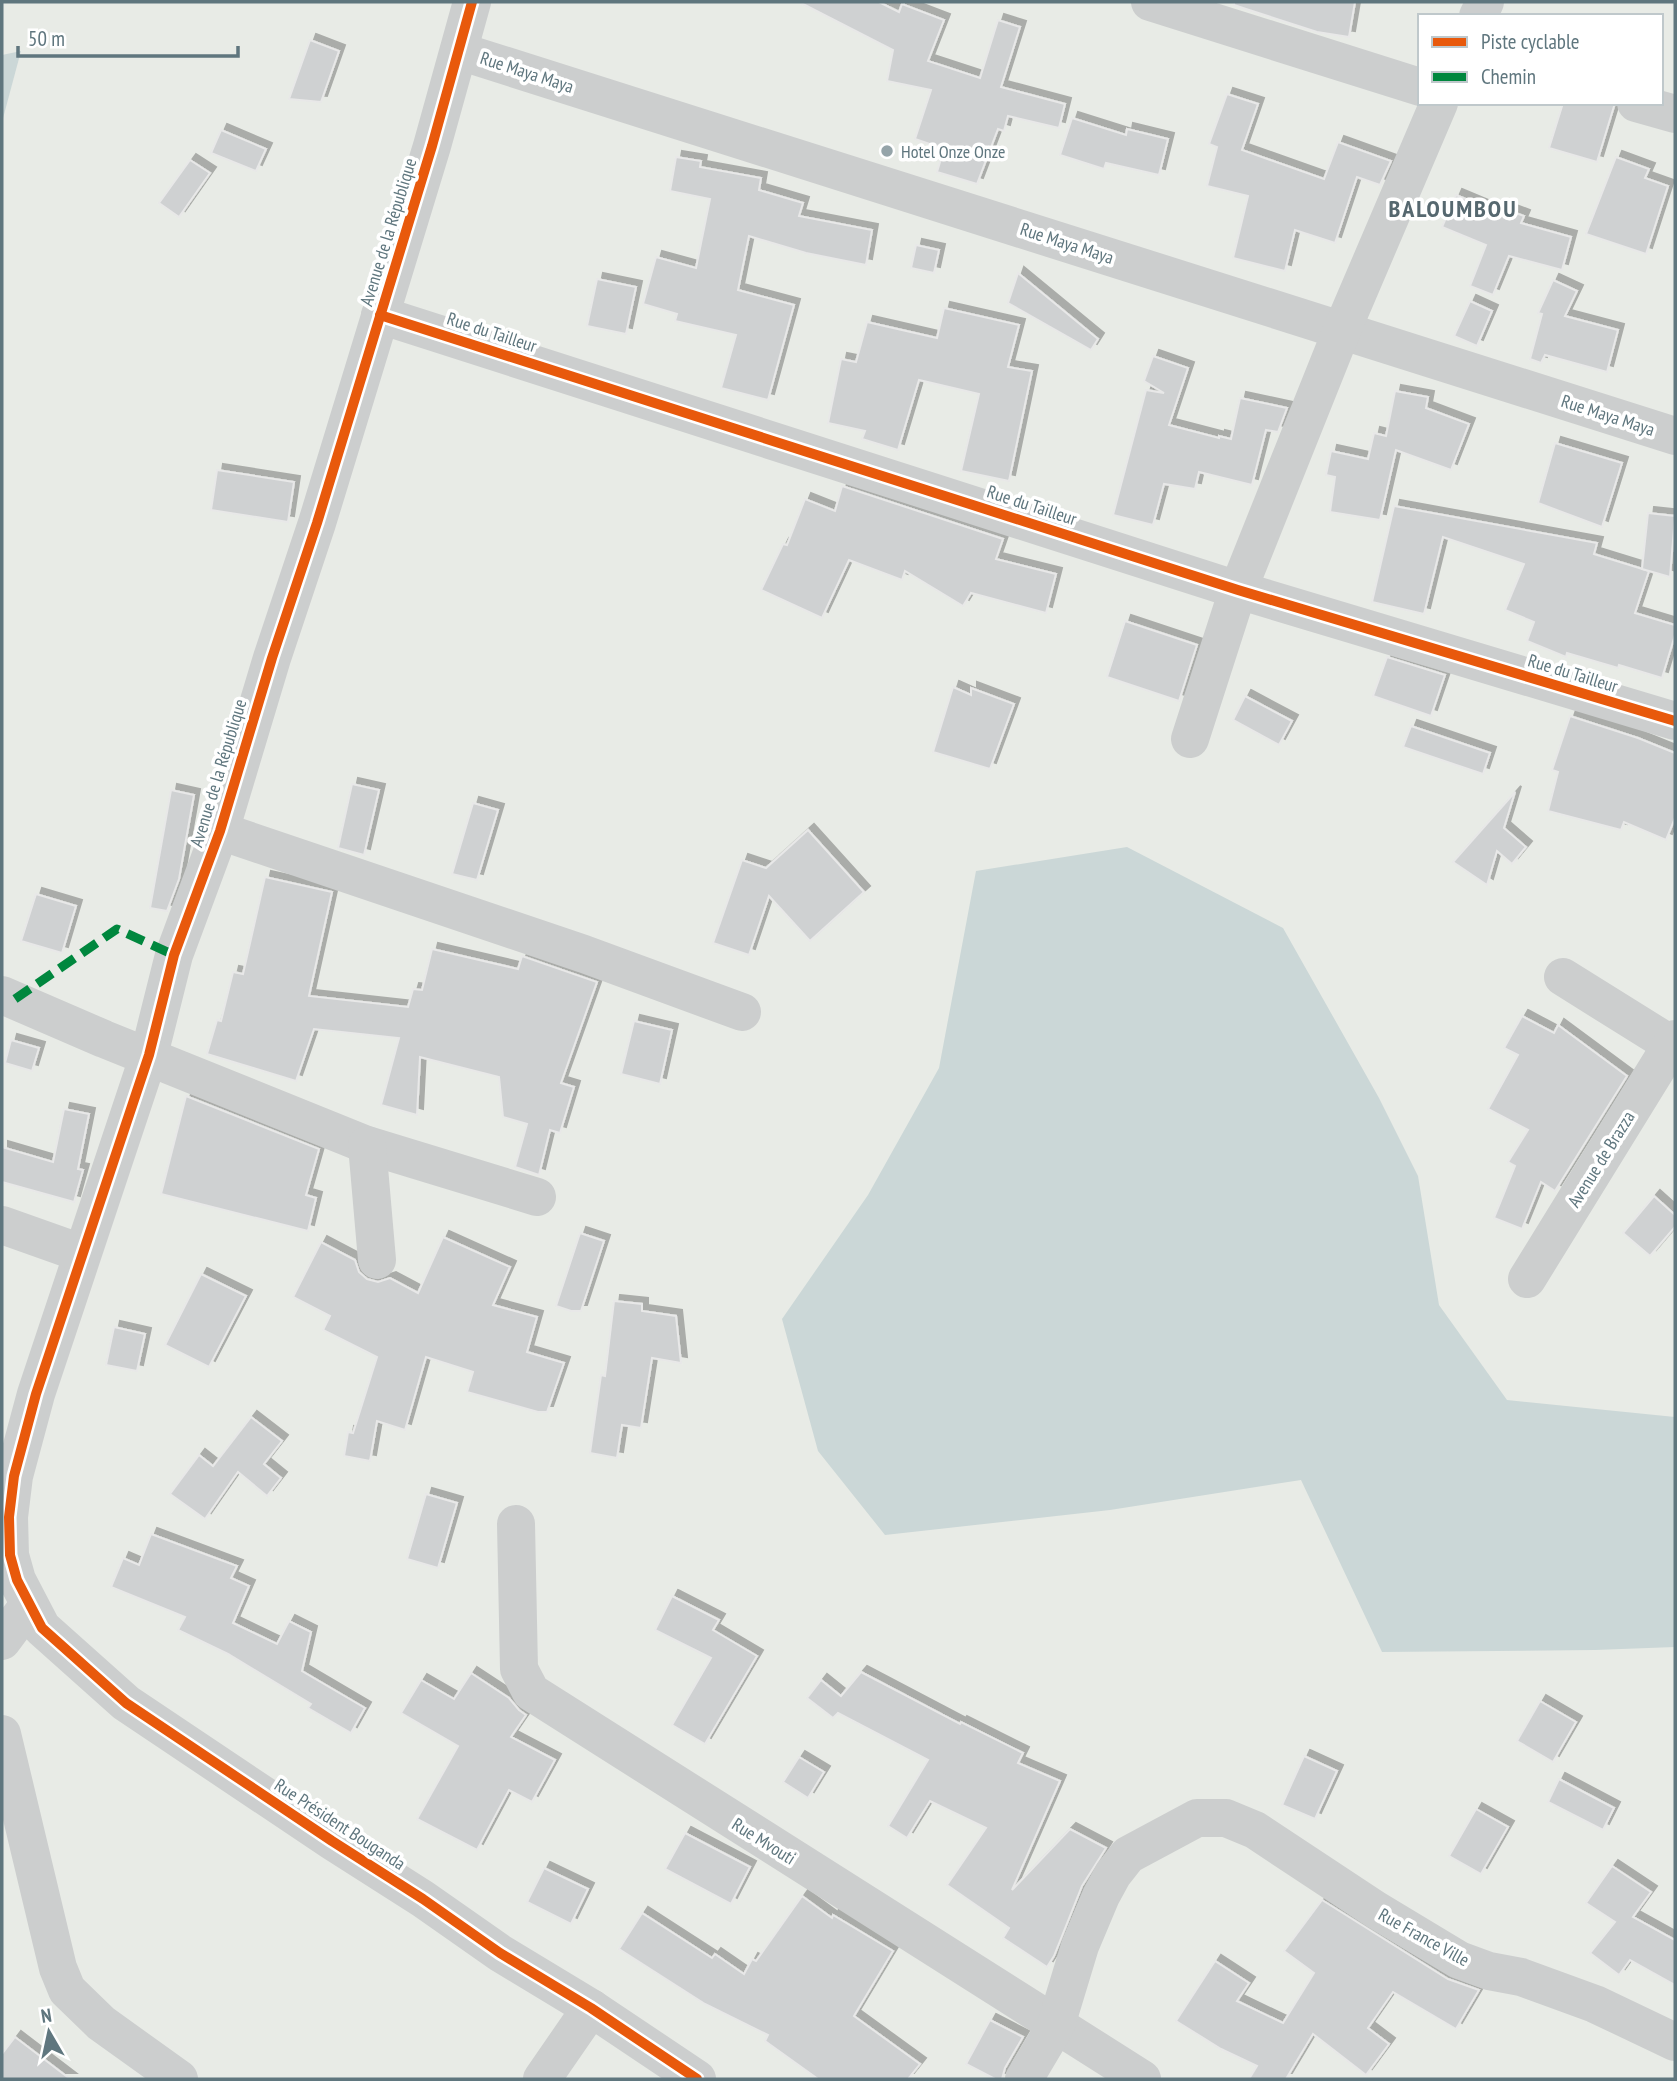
<svg xmlns="http://www.w3.org/2000/svg" width="1677" height="2081" viewBox="0 0 1677 2081" font-family="'PT Sans Narrow',sans-serif">
  <style>
    .green { fill: #e8ebe6; fill-rule: evenodd }
    .water { fill: #cbd7d7 }
    .building { fill: #cfd1d2; stroke: #e8e8e8; stroke-width: 2; filter: url(#shadow) }
    .lines { fill: none; stroke-linecap: round; stroke-linejoin: round }
    .minor { stroke: #cccece; stroke-width: 38 }
    .quiet { stroke: #00873e; stroke-width: 9; stroke-dasharray: 18 9; stroke-linecap: butt }
    .cycleway-casing { stroke: #fff; stroke-width: 15 }
    .cycleway { stroke: #e8590c; stroke-width: 10 }
    .poi-dot { fill: #95a4a9; stroke: #fff; stroke-width: 2.5 }
    .labels { text-anchor: middle; dominant-baseline: central; stroke-width: 7; stroke-linejoin: round; paint-order: stroke }
    .street-label { font-size: 18px; fill: #5f767e; stroke: #fff }
    .poi-label { font-size: 18px; fill: #5f767e; stroke: #fff; text-anchor: start }
    .district-label { font-size: 24px; font-weight: bold; letter-spacing: 2px; fill: #56686f; stroke: #fff }
  </style>
  <defs>
    <filter id="shadow"><feDropShadow dx="6" dy="-6" stdDeviation="0" flood-color="#0004"/></filter>
  </defs>
  <rect width="100%" height="100%" fill="#f9f9f9"/>
  <path class="green" d="M 2,2 L 1675,2 L 1675,2079 L 2,2079 ZM 1420,16 L 1661,16 L 1661,103 L 1420,103 Z"/>
  <g class="water">
    <path d="M 21,51 L 2,122 L 2,55 Z"/>
    <path d="M 1127,847 L 1283,928 L 1379,1098 L 1418,1176 L 1439,1305 L 1507,1400 L 1675,1417 L 1675,1647 L 1595,1650 L 1382,1652 L 1301,1480 L 1110,1510 L 885,1535 L 818,1451 L 782,1319 L 868,1195 L 939,1068 L 976,871 Z"/>
  </g>
  <g class="building">
    <path d="M 799,2 L 879,2 L 899,12 L 902,4 L 944,20 L 928,61 L 980,78 L 998,20 L 1020,27 L 1001,87 L 1065,104 L 1059,128 L 1008,116 L 1004,131 L 998,129 L 977,184 L 937,172 L 944,149 L 915,139 L 931,90 L 887,81 L 893,50 Z"/>
    <path d="M 1234,2 L 1355,2 L 1349,37 L 1317,32 L 1246,9 L 1234,5 Z"/>
    <path d="M 310,40 L 339,51 L 321,102 L 289,99 Z"/>
    <path d="M 1227,94 L 1258,104 L 1242,150 L 1324,179 L 1338,142 L 1391,161 L 1380,185 L 1357,177 L 1335,243 L 1295,230 L 1285,271 L 1233,258 L 1248,196 L 1207,186 L 1217,147 L 1209,144 Z"/>
    <path d="M 1563,103 L 1615,103 L 1597,162 L 1549,148 Z"/>
    <path d="M 1072,118 L 1126,135 L 1127,129 L 1168,139 L 1159,175 L 1106,163 L 1104,169 L 1060,155 Z"/>
    <path d="M 221,130 L 266,149 L 256,171 L 211,153 Z"/>
    <path d="M 676,157 L 701,161 L 700,167 L 761,178 L 759,190 L 803,203 L 799,216 L 872,230 L 866,265 L 806,253 L 749,236 L 738,290 L 794,305 L 768,400 L 721,388 L 736,335 L 675,321 L 677,314 L 643,304 L 656,257 L 696,268 L 710,199 L 670,191 Z"/>
    <path d="M 1616,157 L 1649,169 L 1645,178 L 1668,186 L 1646,254 L 1586,234 Z"/>
    <path d="M 190,160 L 210,173 L 179,217 L 159,203 Z"/>
    <path d="M 1456,195 L 1499,213 L 1500,207 L 1524,216 L 1521,223 L 1571,237 L 1562,270 L 1509,256 L 1493,295 L 1470,286 L 1486,245 L 1442,227 Z"/>
    <path d="M 916,245 L 939,250 L 934,273 L 911,268 Z"/>
    <path d="M 1018,273 L 1098,339 L 1091,350 L 1008,303 Z"/>
    <path d="M 597,279 L 636,287 L 626,334 L 587,326 Z"/>
    <path d="M 1553,280 L 1577,291 L 1565,316 L 1618,330 L 1607,372 L 1545,355 L 1541,363 L 1530,359 L 1542,314 L 1538,313 Z"/>
    <path d="M 1470,301 L 1492,311 L 1477,346 L 1454,336 Z"/>
    <path d="M 944,308 L 1019,325 L 1008,367 L 1032,371 L 1009,481 L 961,471 L 979,394 L 919,380 L 898,450 L 862,439 L 865,431 L 828,423 L 841,359 L 856,362 L 867,322 L 937,338 Z"/>
    <path d="M 1153,356 L 1188,368 L 1169,425 L 1219,438 L 1219,436 L 1231,439 L 1240,398 L 1287,408 L 1278,432 L 1266,430 L 1252,485 L 1199,472 L 1195,489 L 1164,484 L 1153,525 L 1113,515 L 1146,390 L 1164,393 L 1144,381 Z"/>
    <path d="M 1395,391 L 1428,397 L 1426,408 L 1469,424 L 1451,470 L 1396,450 L 1380,520 L 1330,512 L 1335,477 L 1326,475 L 1331,451 L 1368,459 L 1374,433 L 1386,436 Z"/>
    <path d="M 1555,443 L 1622,463 L 1602,527 L 1538,503 Z"/>
    <path d="M 217,470 L 294,482 L 288,522 L 211,510 Z"/>
    <path d="M 842,486 L 1003,539 L 996,559 L 1056,574 L 1046,613 L 971,593 L 963,606 L 905,571 L 902,580 L 849,560 L 822,618 L 761,590 L 783,544 L 787,545 L 805,499 L 835,511 Z"/>
    <path d="M 1394,506 L 1597,543 L 1594,554 L 1649,571 L 1635,613 L 1675,625 L 1675,635 L 1662,678 L 1619,665 L 1618,668 L 1567,653 L 1566,657 L 1527,641 L 1534,622 L 1505,610 L 1524,564 L 1443,537 L 1424,614 L 1372,602 Z"/>
    <path d="M 1648,513 L 1675,516 L 1670,577 L 1642,569 Z"/>
    <path d="M 1125,621 L 1197,645 L 1179,701 L 1107,677 Z"/>
    <path d="M 1387,657 L 1445,675 L 1431,716 L 1373,696 Z"/>
    <path d="M 953,687 L 971,695 L 971,688 L 1014,704 L 990,769 L 933,752 Z"/>
    <path d="M 1245,696 L 1292,721 L 1279,745 L 1233,720 Z"/>
    <path d="M 1570,716 L 1638,738 L 1675,753 L 1675,818 L 1666,840 L 1624,822 L 1621,830 L 1548,811 L 1558,772 L 1552,770 Z"/>
    <path d="M 1411,726 L 1490,753 L 1483,774 L 1403,747 Z"/>
    <path d="M 352,784 L 379,790 L 364,855 L 338,848 Z"/>
    <path d="M 171,790 L 194,795 L 179,879 L 167,911 L 150,908 Z"/>
    <path d="M 1515,792 L 1504,828 L 1526,847 L 1512,864 L 1497,851 L 1487,885 L 1453,862 Z"/>
    <path d="M 473,803 L 498,810 L 477,880 L 452,874 Z"/>
    <path d="M 808,830 L 864,892 L 810,941 L 769,896 L 749,955 L 713,943 L 742,860 L 766,868 Z"/>
    <path d="M 265,877 L 332,892 L 309,996 L 408,1007 L 413,989 L 422,990 L 432,949 L 518,969 L 522,956 L 597,982 L 561,1083 L 574,1087 L 560,1133 L 550,1130 L 539,1175 L 515,1167 L 527,1124 L 503,1117 L 499,1077 L 420,1057 L 417,1115 L 381,1105 L 399,1038 L 314,1029 L 296,1081 L 207,1054 L 217,1020 L 221,1021 L 233,972 L 243,974 Z"/>
    <path d="M 36,894 L 76,906 L 62,953 L 21,941 Z"/>
    <path d="M 1522,1016 L 1554,1033 L 1558,1025 L 1627,1076 L 1555,1191 L 1541,1182 L 1522,1229 L 1494,1218 L 1515,1166 L 1508,1162 L 1528,1130 L 1488,1109 L 1518,1055 L 1504,1048 Z"/>
    <path d="M 634,1021 L 672,1030 L 660,1084 L 621,1074 Z"/>
    <path d="M 11,1040 L 39,1048 L 32,1071 L 5,1063 Z"/>
    <path d="M 186,1096 L 319,1149 L 306,1195 L 316,1198 L 308,1231 L 161,1194 Z"/>
    <path d="M 64,1109 L 89,1114 L 78,1169 L 83,1170 L 74,1202 L 2,1182 L 2,1147 L 53,1162 Z"/>
    <path d="M 1654,1196 L 1675,1215 L 1675,1227 L 1650,1256 L 1623,1233 Z"/>
    <path d="M 580,1233 L 604,1241 L 581,1311 L 571,1311 L 556,1306 Z"/>
    <path d="M 443,1237 L 510,1267 L 493,1305 L 537,1317 L 527,1352 L 564,1363 L 547,1412 L 538,1412 L 467,1392 L 473,1372 L 426,1357 L 405,1430 L 377,1421 L 370,1461 L 344,1456 L 348,1432 L 353,1433 L 377,1357 L 323,1330 L 330,1316 L 293,1297 L 321,1242 L 355,1260 L 359,1272 L 367,1279 L 378,1282 L 390,1278 L 418,1293 Z"/>
    <path d="M 201,1274 L 246,1296 L 209,1367 L 165,1345 Z"/>
    <path d="M 614,1301 L 642,1304 L 642,1311 L 676,1316 L 681,1363 L 652,1358 L 641,1428 L 622,1425 L 617,1458 L 590,1453 L 601,1375 L 605,1376 Z"/>
    <path d="M 114,1327 L 145,1334 L 137,1371 L 106,1365 Z"/>
    <path d="M 251,1417 L 282,1441 L 264,1464 L 281,1478 L 267,1496 L 238,1472 L 205,1519 L 170,1494 L 199,1455 L 213,1466 Z"/>
    <path d="M 426,1494 L 457,1503 L 438,1568 L 407,1559 Z"/>
    <path d="M 151,1534 L 237,1566 L 231,1578 L 249,1586 L 233,1623 L 277,1644 L 289,1621 L 311,1632 L 302,1671 L 365,1708 L 351,1733 L 308,1708 L 311,1704 L 228,1654 L 178,1630 L 185,1617 L 111,1587 L 123,1558 L 139,1565 Z"/>
    <path d="M 672,1596 L 719,1620 L 713,1630 L 757,1656 L 705,1744 L 672,1725 L 711,1658 L 655,1630 Z"/>
    <path d="M 861,1672 L 960,1724 L 961,1722 L 1023,1753 L 1018,1763 L 1060,1781 L 1012,1890 L 1070,1829 L 1106,1848 L 1082,1886 L 1054,1956 L 1047,1967 L 1003,1938 L 1009,1928 L 947,1885 L 986,1828 L 930,1801 L 907,1838 L 888,1826 L 928,1760 L 838,1713 L 833,1718 L 807,1698 L 821,1680 L 841,1696 Z"/>
    <path d="M 471,1673 L 509,1698 L 519,1710 L 526,1715 L 511,1737 L 555,1760 L 532,1802 L 509,1790 L 477,1850 L 417,1819 L 458,1746 L 401,1713 L 421,1680 L 454,1699 Z"/>
    <path d="M 1540,1701 L 1576,1722 L 1553,1762 L 1517,1741 Z"/>
    <path d="M 1304,1756 L 1337,1771 L 1315,1819 L 1282,1805 Z"/>
    <path d="M 799,1757 L 824,1772 L 808,1798 L 783,1782 Z"/>
    <path d="M 1559,1779 L 1614,1808 L 1603,1830 L 1548,1802 Z"/>
    <path d="M 1476,1809 L 1508,1827 L 1481,1874 L 1449,1856 Z"/>
    <path d="M 685,1833 L 750,1867 L 731,1904 L 665,1869 Z"/>
    <path d="M 1612,1866 L 1651,1892 L 1633,1917 L 1675,1940 L 1675,1985 L 1630,1960 L 1619,1975 L 1590,1953 L 1615,1922 L 1586,1903 Z"/>
    <path d="M 544,1868 L 588,1889 L 571,1924 L 527,1902 Z"/>
    <path d="M 802,1896 L 832,1918 L 833,1915 L 893,1951 L 854,2016 L 920,2064 L 908,2079 L 818,2079 L 765,2041 L 768,2035 L 705,2004 L 619,1949 L 642,1913 L 712,1958 L 715,1954 L 744,1974 L 752,1959 L 756,1961 Z"/>
    <path d="M 1322,1900 L 1448,1979 L 1479,1990 L 1456,2029 L 1393,1992 L 1368,2028 L 1389,2044 L 1366,2075 L 1313,2034 L 1286,2079 L 1249,2079 L 1257,2066 L 1221,2049 L 1176,2021 L 1215,1961 L 1249,1983 L 1237,2001 L 1283,2023 L 1314,1973 L 1284,1951 Z"/>
    <path d="M 990,2020 L 1023,2037 L 1005,2068 L 1002,2079 L 995,2079 L 966,2064 Z"/>
    <path d="M 15,2037 L 70,2079 L 2,2079 L 2,2054 Z"/>
  </g>
  <g class="lines">
    <g class="minor">
      <path d="M 472,2 L 432,146 L 317,523 L 272,658 L 220,831 L 174,955 L 149,1055 L 36,1394 L 14,1476 L 9,1517 L 10,1555 L 17,1580 L 42,1628 L 126,1703 L 332,1841 L 423,1899 L 500,1953 L 591,2008 L 697,2079"/>
      <path d="M 1150,2 L 1420,87"/>
      <path d="M 1478,16 L 1485,2"/>
      <path d="M 459,51 L 1675,436"/>
      <path d="M 1636,103 L 1675,114"/>
      <path d="M 380,315 L 1238,590 L 1675,721"/>
      <path d="M 1190,739 L 1238,590 L 1342,330 L 1439,103"/>
      <path d="M 220,831 L 584,954 L 742,1012"/>
      <path d="M 1563,977 L 1675,1047"/>
      <path d="M 2,995 L 104,1039 L 367,1145 L 537,1197"/>
      <path d="M 367,1145 L 377,1260"/>
      <path d="M 2,1225 L 81,1253"/>
      <path d="M 1527,1279 L 1675,1039"/>
      <path d="M 516,1524 L 519,1669 L 531,1692 L 1142,2079"/>
      <path d="M 2,1641 L 28,1606"/>
      <path d="M 2,1734 L 58,1968 L 67,1990 L 101,2023 L 179,2079"/>
      <path d="M 542,2079 L 591,2008"/>
      <path d="M 1024,2079 L 1056,2025 L 1080,1946 L 1101,1896 L 1113,1874 L 1128,1855 L 1197,1818 L 1226,1818 L 1255,1830 L 1376,1910 L 1459,1960 L 1489,1971 L 1521,1977 L 1595,2004 L 1675,2042"/>
    </g>
    <path class="quiet" d="M 15,999 L 117,929 L 174,955"/>
    <g class="cycleway-casing">
      <g id="cycleway">
        <path d="M 472,2 L 432,146 L 317,523 L 272,658 L 220,831 L 174,955 L 149,1055 L 36,1394 L 14,1476 L 9,1517 L 10,1555 L 17,1580 L 42,1628 L 126,1703 L 332,1841 L 423,1899 L 500,1953 L 591,2008 L 697,2079"/>
        <path d="M 380,315 L 1238,590 L 1675,721"/>
      </g>
    </g>
    <use href="#cycleway" class="cycleway"/>
  </g>
  <circle class="poi-dot" cx="887" cy="151" r="7"/>
  <g class="labels">
    <g class="street-label">
      <text transform="translate(527 72) rotate(18)">Rue Maya Maya</text>
      <text transform="translate(388 232) rotate(-73)">Avenue de la République</text>
      <text transform="translate(1067 243) rotate(18)">Rue Maya Maya</text>
      <text transform="translate(492 332) rotate(18)">Rue du Tailleur</text>
      <text transform="translate(1608 415) rotate(18)">Rue Maya Maya</text>
      <text transform="translate(1032 505) rotate(18)">Rue du Tailleur</text>
      <text transform="translate(1573 673) rotate(17)">Rue du Tailleur</text>
      <text transform="translate(218 773) rotate(-73)">Avenue de la République</text>
      <text transform="translate(1601 1159) rotate(-58)">Avenue de Brazza</text>
      <text transform="translate(340 1824) rotate(33)">Rue Président Bouganda</text>
      <text transform="translate(764 1841) rotate(32)">Rue Mvouti</text>
      <text transform="translate(1424 1937) rotate(29)">Rue France Ville</text>
    </g>
    <g class="poi-label">
      <text x="901" y="151">Hotel Onze Onze</text>
    </g>
    <g class="district-label">
      <text x="1453" y="208">BALOUMBOU</text>
    </g>
  </g>
  <rect width="1677" height="2081" fill="none" stroke="#5f767e" stroke-width="7"/>
  <rect x="1418" y="14" width="245" height="91" fill="#ffffff" stroke="#bfc8cb" stroke-width="2"/>
  <rect x="1432" y="37" width="35" height="10" fill="#e8590c" stroke="#bfc8cb" stroke-width="2"/>
  <text x="1481" y="49" font-size="21" fill="#5f767e">Piste cyclable</text>
  <rect x="1432" y="72" width="35" height="10" fill="#00873e" stroke="#bfc8cb" stroke-width="2"/>
  <text x="1481" y="84" font-size="21" fill="#5f767e">Chemin</text>
  <g transform="translate(49 2032) rotate(351)" stroke="#ffffff" stroke-width="5" paint-order="stroke">
  <path d="M0-5L12 26L0 18L-12 26Z" fill="#5f767e"/>
  <text y="-10" font-size="19" font-weight="bold" text-anchor="middle" fill="#5f767e">N</text>
  </g>
  <path d="M18 46v10h220v-10" fill="none" stroke="#5f767e" stroke-width="3.5"/>
  <text x="28" y="46" font-size="21" fill="#5f767e" stroke="#ffffff" stroke-width="5" paint-order="stroke">50 m</text>
</svg>
